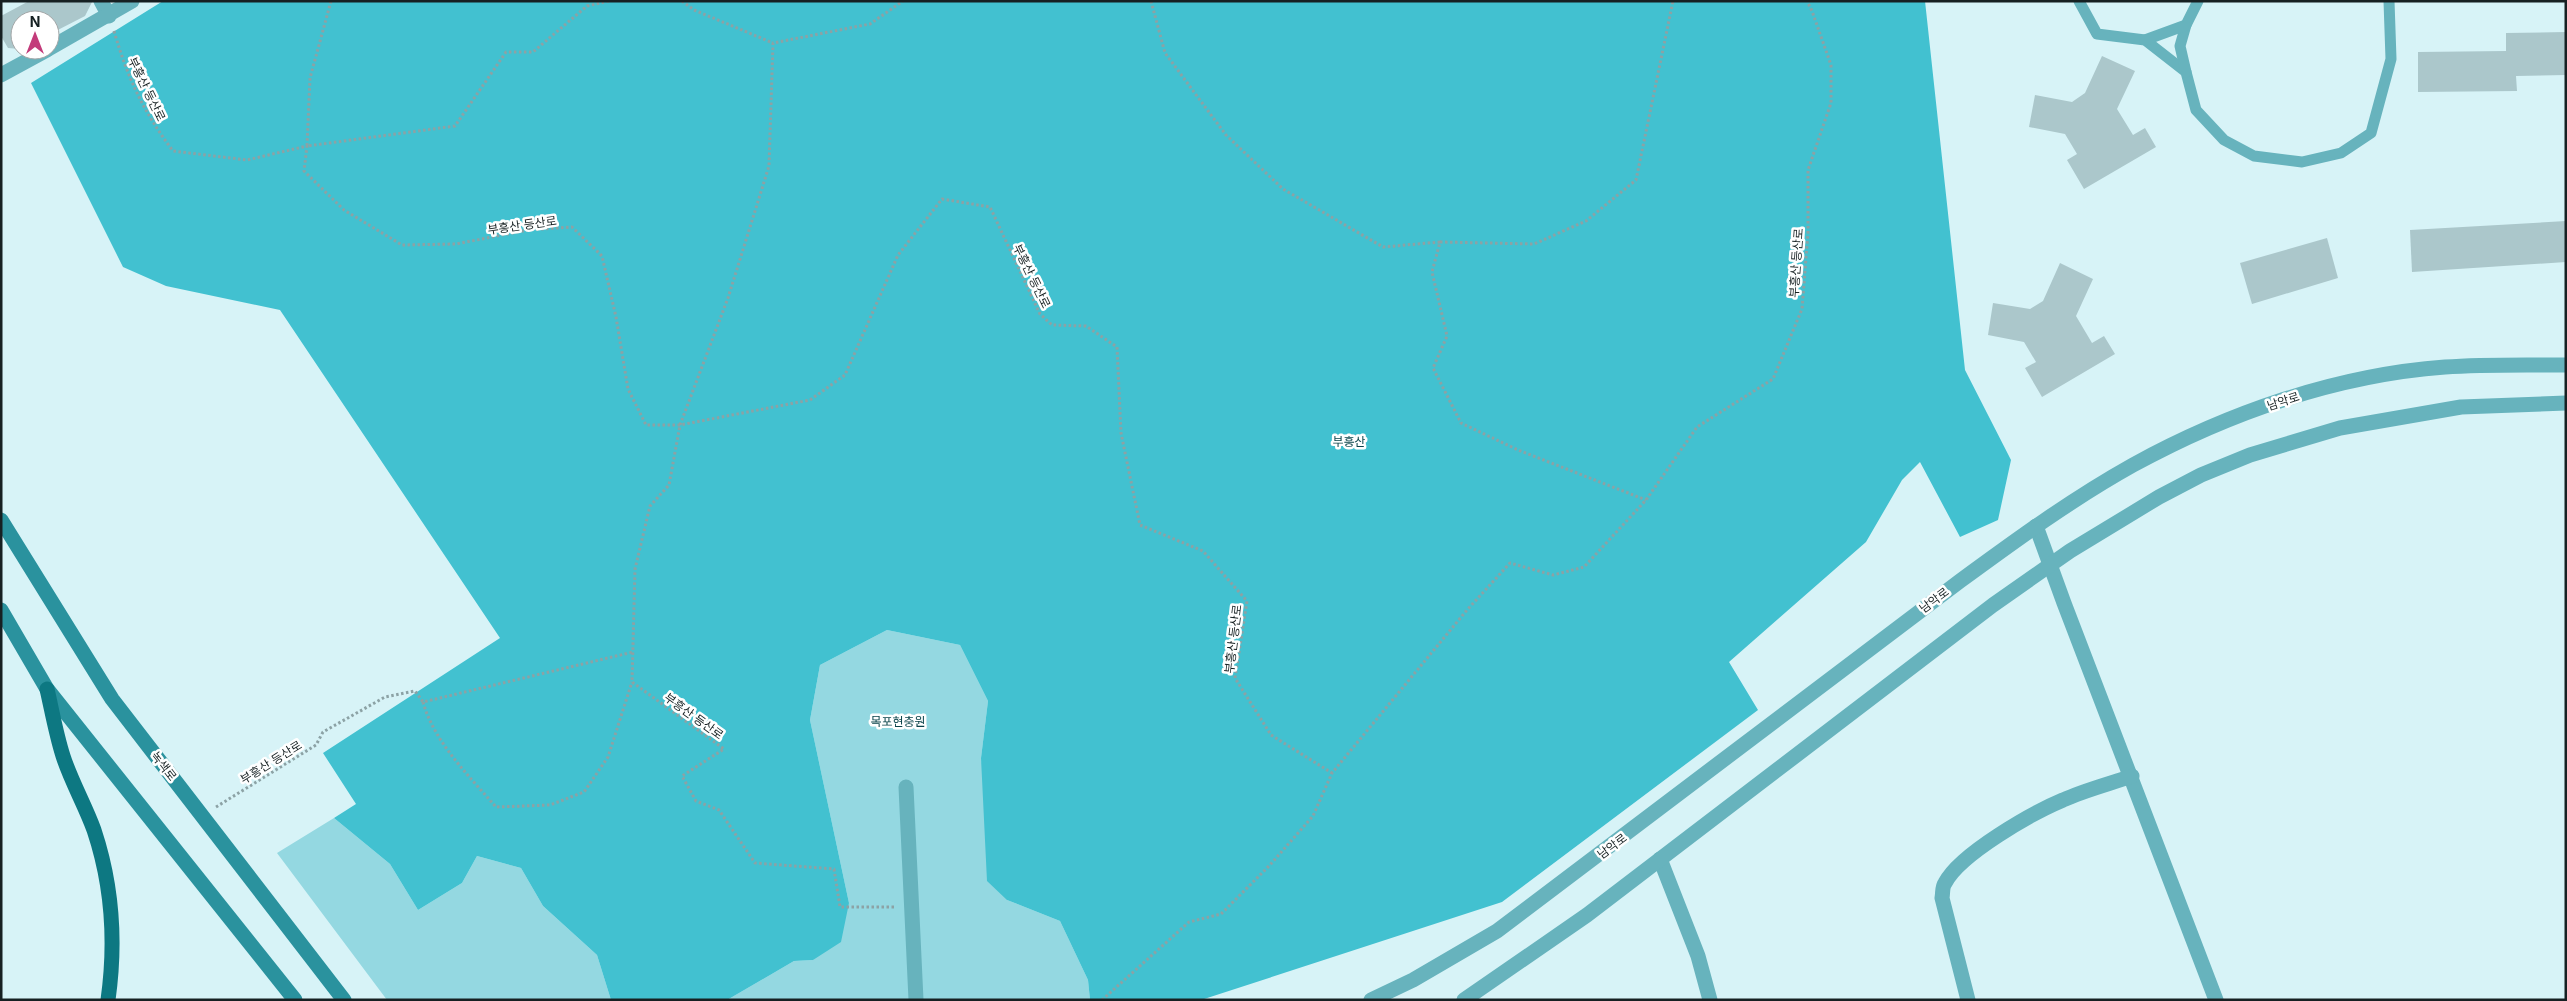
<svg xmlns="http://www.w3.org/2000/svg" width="2567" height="1001" viewBox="0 0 2567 1001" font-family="Inter,'Noto Sans KR',sans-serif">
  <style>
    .green { fill: #94d8e1 }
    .forest { fill: #42c1d0 }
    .building { fill: #abc7cb }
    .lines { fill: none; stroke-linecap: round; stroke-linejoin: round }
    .path { stroke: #8ca2a5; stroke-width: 3; stroke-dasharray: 2.5 2.5; stroke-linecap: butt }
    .service { stroke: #67b3bd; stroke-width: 11 }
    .pedestrian { stroke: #67b3bd; stroke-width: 15 }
    .minor { stroke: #67b3bd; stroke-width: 15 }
    .tertiary { stroke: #67b3bd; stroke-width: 15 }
    .secondary { stroke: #2a929e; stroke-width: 15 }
    .primary { stroke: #0d7882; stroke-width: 15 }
    .labels { text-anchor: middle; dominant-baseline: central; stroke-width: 5; stroke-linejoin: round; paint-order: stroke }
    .street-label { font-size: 12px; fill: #162022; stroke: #fff }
    .park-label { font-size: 12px; fill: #0a434a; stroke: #fff }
  </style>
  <rect width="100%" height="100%" fill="#d7f3f7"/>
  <g class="green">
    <path d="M 887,630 L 960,645 L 988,701 L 981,758 L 1007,900 L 1060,921 L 1088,980 L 1090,1000 L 727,1000 L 794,961 L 813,960 L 849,903 L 810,720 L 820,665 Z"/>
    <path d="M 334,818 L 390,864 L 418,910 L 462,883 L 477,856 L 521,868 L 543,906 L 597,955 L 611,1000 L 387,1000 L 277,853 Z"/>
  </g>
  <path class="forest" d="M 163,1 L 1925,1 L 1965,370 L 2011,460 L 1998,520 L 1960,537 L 1920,462 L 1902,480 L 1866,542 L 1729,662 L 1758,710 L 1502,902 L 1201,1000 L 1090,1000 L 1088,980 L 1060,921 L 1007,900 L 987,881 L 981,758 L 988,701 L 960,645 L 887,630 L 820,665 L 810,720 L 849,903 L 841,942 L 813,960 L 794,961 L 727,1000 L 611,1000 L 597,955 L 543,906 L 521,868 L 477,856 L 462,883 L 418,910 L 390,864 L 334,818 L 356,804 L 323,753 L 500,638 L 280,310 L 166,286 L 123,267 L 31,83 Z"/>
  <g class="building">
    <path d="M 29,1 L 92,1 L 92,2 L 85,16 L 50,34 L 50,20 L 20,20 L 20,49 L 8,48 L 1,36 L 1,16 Z"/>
    <path d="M 2566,32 L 2566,75 L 2516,76 L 2517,91 L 2418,92 L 2418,52 L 2506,51 L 2506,33 Z"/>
    <path d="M 2102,56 L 2135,71 L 2117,109 L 2133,135 L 2145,128 L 2156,147 L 2084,189 L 2067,160 L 2077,154 L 2065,134 L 2029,127 L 2035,95 L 2072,102 L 2085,93 Z"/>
    <path d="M 2566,221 L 2566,262 L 2412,272 L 2410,230 Z"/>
    <path d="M 2327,238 L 2338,278 L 2252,304 L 2240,263 Z"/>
    <path d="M 2060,263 L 2093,279 L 2076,316 L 2092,343 L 2104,336 L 2115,354 L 2042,397 L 2025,368 L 2036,362 L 2024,342 L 1988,335 L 1993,303 L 2030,309 L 2043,301 Z"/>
  </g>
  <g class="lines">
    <g class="path">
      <path d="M 331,1 L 310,78 L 307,146 L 455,126 L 506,52 L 533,52 L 587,6 L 609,1"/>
      <path d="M 682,1 L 694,10 L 773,43"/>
      <path d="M 1151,1 L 1165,53 L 1226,135 L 1283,189 L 1383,247 L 1440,242 L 1432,272 L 1447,336 L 1433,368 L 1461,423 L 1518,450 L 1646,500"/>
      <path d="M 114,31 C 128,79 143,111 173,151 L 247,160 L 307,146 L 304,171 L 344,210 L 402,245 L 456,244 L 528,230 L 572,227 L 602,256 L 616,317 L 628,389 L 646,425 L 680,425 L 810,400 L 845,375 L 898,255 L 942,199 L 990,207 L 1040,314 L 1052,325 L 1086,326 L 1117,347 L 1121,433 L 1140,525 L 1203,551 L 1247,601 L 1235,678 L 1271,735 L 1332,773"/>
      <path d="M 1440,242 L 1534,244 L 1586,221 L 1636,180 L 1673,1"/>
      <path d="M 423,702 C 434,742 469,776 496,807 L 550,805 L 584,792 L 608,757 L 632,682"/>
      <path d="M 216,807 L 316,745 L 323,732 L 385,697 L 415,691 L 423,702 L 633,652"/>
      <path d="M 894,907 L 840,907 L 834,869 L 755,863 L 719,810 L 696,801 L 682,776 L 724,749 L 632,682 L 635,569 L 650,506 L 669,485 L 680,425 L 728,298 L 769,166 L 773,43 L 870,24 L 903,1"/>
      <path d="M 1102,1000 L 1189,922 L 1221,914 L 1269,866 L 1313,816 L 1332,773 L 1467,610 L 1510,563 L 1553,575 L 1584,567 L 1646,500 L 1697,427 L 1773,379 L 1802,309 L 1808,232 L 1808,170 L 1831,103 L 1831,65 L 1812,11 L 1807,1"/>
    </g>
    <g class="service">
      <path d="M 2079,1 L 2097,34 L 2145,40 L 2186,72 L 2196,110 L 2224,140 L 2254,156 L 2302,162 L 2341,153 L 2371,133 L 2391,59 L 2389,1"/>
      <path d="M 2186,25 L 2180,46 L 2186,72"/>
      <path d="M 2145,40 L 2186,25 L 2198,1"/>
    </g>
    <path class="pedestrian" d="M 906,787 L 916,1000"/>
    <g class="minor">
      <path d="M 101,1 L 109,16"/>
      <path d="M 50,48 L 132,1"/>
      <path d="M 1,75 L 47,50"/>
      <path d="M 2036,526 L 2064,603 L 2216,1000"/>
      <path d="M 1660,859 L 1698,956 L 1710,1000"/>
      <path d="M 1968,1000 L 1942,898 C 1943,893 1942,887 1945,883 C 1960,854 2032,813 2063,800 C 2085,790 2109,784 2132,776"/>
    </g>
    <g class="tertiary">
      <path d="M 1371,1000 L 1413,980 L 1497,931 L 1960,581 C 2016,540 2072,499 2133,465 C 2228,413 2336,375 2445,367 C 2485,364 2525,365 2566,365"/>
      <path d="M 1464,1000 L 1587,915 L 1993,605 L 2070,551 L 2159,497 L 2201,475 L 2250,455 L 2340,428 L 2461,407 L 2566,403"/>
    </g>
    <g class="secondary">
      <path d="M 1,520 L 112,699 L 344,1000"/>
      <path d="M 1,610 L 47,689 L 295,1000"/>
    </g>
    <path class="primary" d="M 47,689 C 52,711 56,734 63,756 C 71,781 85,805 94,830 C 112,884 116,943 108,1000"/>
  </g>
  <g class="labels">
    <g class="street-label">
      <text transform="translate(147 89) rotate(64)">부흥산 등산로</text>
      <text transform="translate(522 225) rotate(-8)">부흥산 등산로</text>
      <text transform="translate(1796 263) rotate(-86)">부흥산 등산로</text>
      <text transform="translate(1032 276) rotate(64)">부흥산 등산로</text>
      <text transform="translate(2283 401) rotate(-18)">남악로</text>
      <text transform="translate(1934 600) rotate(-37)">남악로</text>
      <text transform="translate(1233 639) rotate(-83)">부흥산 등산로</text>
      <text transform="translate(694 716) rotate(36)">부흥산 등산로</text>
      <text transform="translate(271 762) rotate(-32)">부흥산 등산로</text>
      <text transform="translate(164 766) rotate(52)">녹색로</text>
      <text transform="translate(1612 846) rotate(-37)">남악로</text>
    </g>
    <g class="park-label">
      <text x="1349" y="441">부흥산</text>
      <text x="898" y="721">목포현충원</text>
    </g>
  </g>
  <rect width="2567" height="1001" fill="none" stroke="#162022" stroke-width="5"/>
  <g transform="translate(35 35)"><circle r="24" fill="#ffffff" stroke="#a2a6a7"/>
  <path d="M0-4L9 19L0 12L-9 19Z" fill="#c33b7a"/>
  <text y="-8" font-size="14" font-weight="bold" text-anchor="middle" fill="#162022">N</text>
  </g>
</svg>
